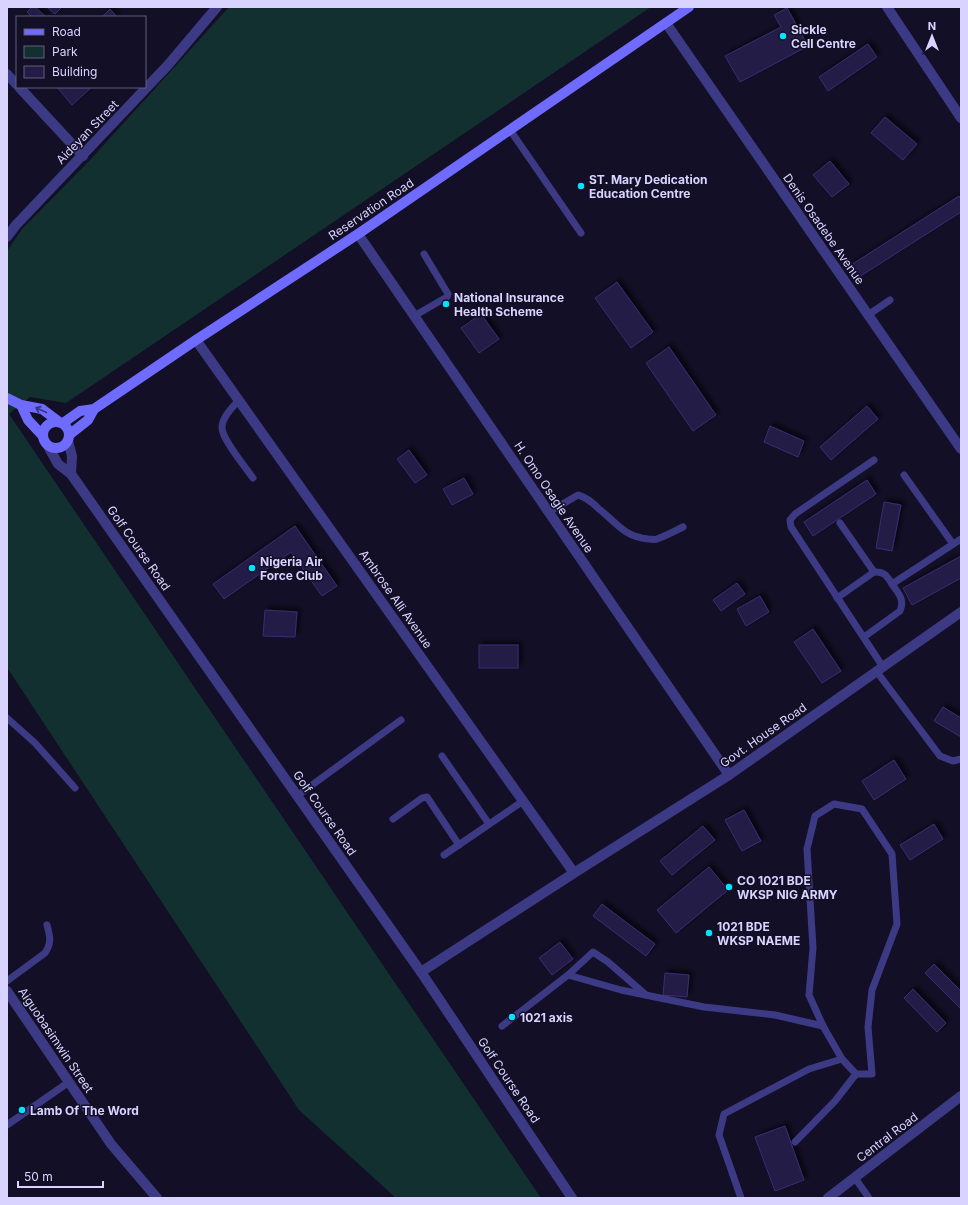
<svg xmlns="http://www.w3.org/2000/svg" width="968" height="1205" viewBox="0 0 968 1205" font-family="Inter,sans-serif">
  <style>
    .green { fill: #12302f }
    .building { fill: #241b47; stroke: #3b2d73; filter: url(#shadow) }
    .lines { fill: none; stroke-linecap: round; stroke-linejoin: round }
    .lane { stroke: #3d3a85; stroke-width: 7 }
    .street { stroke: #3d3a85; stroke-width: 10 }
    .secondary { stroke: #6f6bff; stroke-width: 10 }
    .oneway { stroke: #38347d }
    .poi-dot { fill: #00e5ff; stroke: #130f26; stroke-width: 1.5 }
    .labels { text-anchor: middle; dominant-baseline: central; stroke-width: 3; stroke-linejoin: round; paint-order: stroke }
    .poi-label { font-size: 12px; font-weight: bold; fill: #d9d4ff; stroke: #130f26; text-anchor: start }
    .street-label { font-size: 12px; fill: #d9d4ff; stroke: #130f26 }
  </style>
  <defs>
    <filter id="shadow"><feDropShadow dx="3.5" dy="-3.5" stdDeviation="2" flood-color="#0009"/></filter>
  </defs>
  <rect width="100%" height="100%" fill="#130f26"/>
  <path class="green" d="M 229,7 L 651,7 L 66,403 L 30,397 L 9,414 L 541,1198 L 396,1198 L 299,1110 L 8,669 L 7,251 L 22,229 L 90,160 Z"/>
  <g class="building">
    <path d="M 32,7 L 35,7 L 46,17 L 32,17 L 27,12 Z"/>
    <path d="M 47,7 L 62,7 L 55,14 Z"/>
    <path d="M 787,8 L 808,46 L 740,82 L 725,56 L 781,27 L 774,15 Z"/>
    <path d="M 110,9 L 117,17 L 102,17 Z"/>
    <path d="M 868,44 L 877,57 L 828,91 L 819,77 Z"/>
    <path d="M 57,87 L 92,87 L 72,105 Z"/>
    <path d="M 885,117 L 917,144 L 903,160 L 871,133 Z"/>
    <path d="M 830,161 L 849,184 L 832,197 L 813,175 Z"/>
    <path d="M 959,196 L 961,199 L 961,212 L 859,277 L 851,265 Z"/>
    <path d="M 617,282 L 653,332 L 631,348 L 595,298 Z"/>
    <path d="M 481,314 L 499,339 L 479,353 L 461,328 Z"/>
    <path d="M 669,347 L 716,415 L 693,431 L 646,363 Z"/>
    <path d="M 867,406 L 878,419 L 831,460 L 820,447 Z"/>
    <path d="M 770,426 L 804,441 L 798,457 L 764,442 Z"/>
    <path d="M 409,450 L 427,475 L 415,483 L 397,459 Z"/>
    <path d="M 464,478 L 473,494 L 452,505 L 443,489 Z"/>
    <path d="M 867,480 L 876,494 L 813,536 L 804,522 Z"/>
    <path d="M 884,502 L 901,505 L 892,551 L 876,548 Z"/>
    <path d="M 295,526 L 337,586 L 322,596 L 291,552 L 224,599 L 213,584 Z"/>
    <path d="M 961,556 L 961,578 L 912,605 L 903,588 Z"/>
    <path d="M 737,583 L 745,594 L 721,611 L 713,600 Z"/>
    <path d="M 760,596 L 769,612 L 746,626 L 737,609 Z"/>
    <path d="M 265,610 L 297,612 L 295,637 L 263,636 Z"/>
    <path d="M 813,629 L 841,671 L 822,683 L 794,642 Z"/>
    <rect x="479" y="645" width="39" height="23"/>
    <path d="M 943,707 L 961,718 L 961,737 L 934,721 Z"/>
    <path d="M 894,760 L 906,779 L 874,800 L 862,781 Z"/>
    <path d="M 744,810 L 761,841 L 742,851 L 725,820 Z"/>
    <path d="M 934,824 L 943,839 L 910,860 L 900,845 Z"/>
    <path d="M 703,826 L 715,840 L 672,875 L 660,861 Z"/>
    <path d="M 709,867 L 728,890 L 676,933 L 657,910 Z"/>
    <path d="M 602,904 L 655,944 L 646,956 L 593,916 Z"/>
    <path d="M 560,942 L 573,959 L 552,975 L 539,958 Z"/>
    <path d="M 934,964 L 961,991 L 961,1007 L 960,1008 L 925,973 Z"/>
    <path d="M 665,973 L 689,975 L 687,997 L 663,995 Z"/>
    <path d="M 913,989 L 946,1023 L 937,1032 L 904,998 Z"/>
    <path d="M 785,1126 L 804,1180 L 775,1191 L 755,1137 Z"/>
  </g>
  <g class="lines">
    <g class="lane">
      <path d="M 510,130 L 581,233"/>
      <path d="M 868,315 L 890,300"/>
      <path d="M 414,316 L 447,297 L 448,294 L 424,254"/>
      <path d="M 239,400 C 232,408 222,417 222,428 C 222,439 246,468 253,478"/>
      <path d="M 874,460 L 795,514 L 790,520 L 791,527 L 883,667"/>
      <path d="M 904,475 L 953,544"/>
      <path d="M 549,512 L 578,495 C 586,497 593,503 599,509 C 617,523 623,536 648,539 C 651,539 655,540 657,539 C 666,536 675,531 683,527"/>
      <path d="M 840,523 L 874,572"/>
      <path d="M 837,598 L 874,572 C 884,571 887,576 892,584 L 961,539"/>
      <path d="M 864,637 L 900,611 C 905,599 898,593 892,584"/>
      <path d="M 877,672 L 940,756 L 953,761 L 961,759"/>
      <path d="M 7,718 L 35,743 L 75,788"/>
      <path d="M 442,756 L 489,824"/>
      <path d="M 297,796 L 401,720"/>
      <path d="M 393,819 L 422,798 L 427,797 L 459,845"/>
      <path d="M 444,855 L 523,801"/>
      <path d="M 7,981 L 45,953 C 52,943 50,936 47,925"/>
      <path d="M 646,995 L 608,962 L 593,952 L 568,975 L 621,990 L 704,1007 L 775,1015 L 823,1026"/>
      <path d="M 502,1026 L 568,975"/>
      <path d="M 842,1059 L 823,1026 L 809,995 L 813,948 L 807,849 L 815,816 L 834,804 L 862,809 L 892,854 L 897,924 L 872,990 L 868,1027 L 872,1074 L 856,1074"/>
      <path d="M 7,1125 L 69,1082"/>
      <path d="M 855,1178 L 869,1198"/>
      <path d="M 741,1198 L 719,1135 L 724,1114 L 809,1069 L 842,1059 L 856,1074 L 835,1101 L 795,1142"/>
    </g>
    <g class="street">
      <path d="M 887,7 L 961,118"/>
      <path d="M 666,23 L 961,449"/>
      <path d="M 7,74 L 17,85"/>
      <path d="M 19,87 L 83,156"/>
      <path d="M 358,234 L 729,775"/>
      <path d="M 7,237 L 16,225 L 168,65 L 217,7"/>
      <path d="M 196,340 L 574,873"/>
      <path d="M 68,441 L 72,456 L 71,474"/>
      <path d="M 48,446 L 58,464 L 71,474 L 421,972 L 572,1198"/>
      <path d="M 421,972 L 574,873 L 729,775 L 961,612"/>
      <path d="M 7,991 L 111,1144 L 157,1198"/>
      <path d="M 828,1198 L 961,1096"/>
    </g>
    <g class="secondary">
      <path d="M 7,398 L 21,405 L 42,409 L 58,421"/>
      <path d="M 21,405 L 28,420 L 42,435"/>
      <circle cx="56" cy="435" r="13"/>
      <path d="M 63,423 L 80,411 L 94,409 L 196,340 L 358,234 L 689,7"/>
      <path d="M 69,435 L 88,420 L 94,409"/>
    </g>
  </g>
  <defs><path id="oneway-shaft" d="M-6 0H5M1.5-3L5.5 0L1.5 3" fill="none" stroke-width="1.6" stroke-linecap="round" stroke-linejoin="round"/></defs>
  <use class="oneway" href="#oneway-shaft" transform="translate(41 410) rotate(-156)"/>
  <g class="poi-dot">
    <circle cx="783" cy="36" r="4"/>
    <circle cx="581" cy="186" r="4"/>
    <circle cx="446" cy="304" r="4"/>
    <circle cx="252" cy="568" r="4"/>
    <circle cx="729" cy="887" r="4"/>
    <circle cx="709" cy="933" r="4"/>
    <circle cx="512" cy="1017" r="4"/>
    <circle cx="22" cy="1110" r="4"/>
  </g>
  <g class="labels">
    <g class="poi-label">
      <text x="791" y="29">Sickle<tspan x="791" dy="14">Cell Centre</tspan></text>
      <text x="589" y="179">ST. Mary Dedication<tspan x="589" dy="14">Education Centre</tspan></text>
      <text x="454" y="297">National Insurance<tspan x="454" dy="14">Health Scheme</tspan></text>
      <text x="260" y="561">Nigeria Air<tspan x="260" dy="14">Force Club</tspan></text>
      <text x="737" y="880">CO 1021 BDE<tspan x="737" dy="14">WKSP NIG ARMY</tspan></text>
      <text x="717" y="926">1021 BDE<tspan x="717" dy="14">WKSP NAEME</tspan></text>
      <text x="520" y="1017">1021 axis</text>
      <text x="30" y="1110">Lamb Of The Word</text>
    </g>
    <g class="street-label">
      <text transform="translate(87 132) rotate(-46)">Aideyan Street</text>
      <text transform="translate(371 209) rotate(-34)">Reservation Road</text>
      <text transform="translate(824 229) rotate(55)">Denis Osadebe Avenue</text>
      <text transform="translate(554 497) rotate(56)">H. Omo Osagie Avenue</text>
      <text transform="translate(139 548) rotate(55)">Golf Course Road</text>
      <text transform="translate(396 599) rotate(55)">Ambrose Alli Avenue</text>
      <text transform="translate(763 735) rotate(-35)">Govt. House Road</text>
      <text transform="translate(325 813) rotate(55)">Golf Course Road</text>
      <text transform="translate(56 1040) rotate(56)">Aiguobasimwin Street</text>
      <text transform="translate(509 1080) rotate(56)">Golf Course Road</text>
      <text transform="translate(887 1137) rotate(-37)">Central Road</text>
    </g>
  </g>
  <rect width="968" height="1205" fill="none" stroke="#d9d4ff" stroke-width="16"/>
  <rect x="16" y="16" width="130" height="72" fill="#130f26" stroke="#625e7d"/>
  <rect x="24" y="29" width="20" height="6" fill="#6f6bff" stroke="#625e7d"/>
  <text x="52" y="36" font-size="12" fill="#d9d4ff">Road</text>
  <rect x="24" y="46" width="20" height="12" fill="#12302f" stroke="#625e7d"/>
  <text x="52" y="56" font-size="12" fill="#d9d4ff">Park</text>
  <rect x="24" y="66" width="20" height="12" fill="#241b47" stroke="#625e7d"/>
  <text x="52" y="76" font-size="12" fill="#d9d4ff">Building</text>
  <g transform="translate(932 36)" stroke="#130f26" stroke-width="3" paint-order="stroke">
  <path d="M0-3L7 15L0 10L-7 15Z" fill="#d9d4ff"/>
  <text y="-6" font-size="11" font-weight="bold" text-anchor="middle" fill="#d9d4ff">N</text>
  </g>
  <path d="M18 1181v6h85v-6" fill="none" stroke="#d9d4ff" stroke-width="2"/>
  <text x="24" y="1181" font-size="12" fill="#d9d4ff" stroke="#130f26" stroke-width="3" paint-order="stroke">50 m</text>
</svg>
